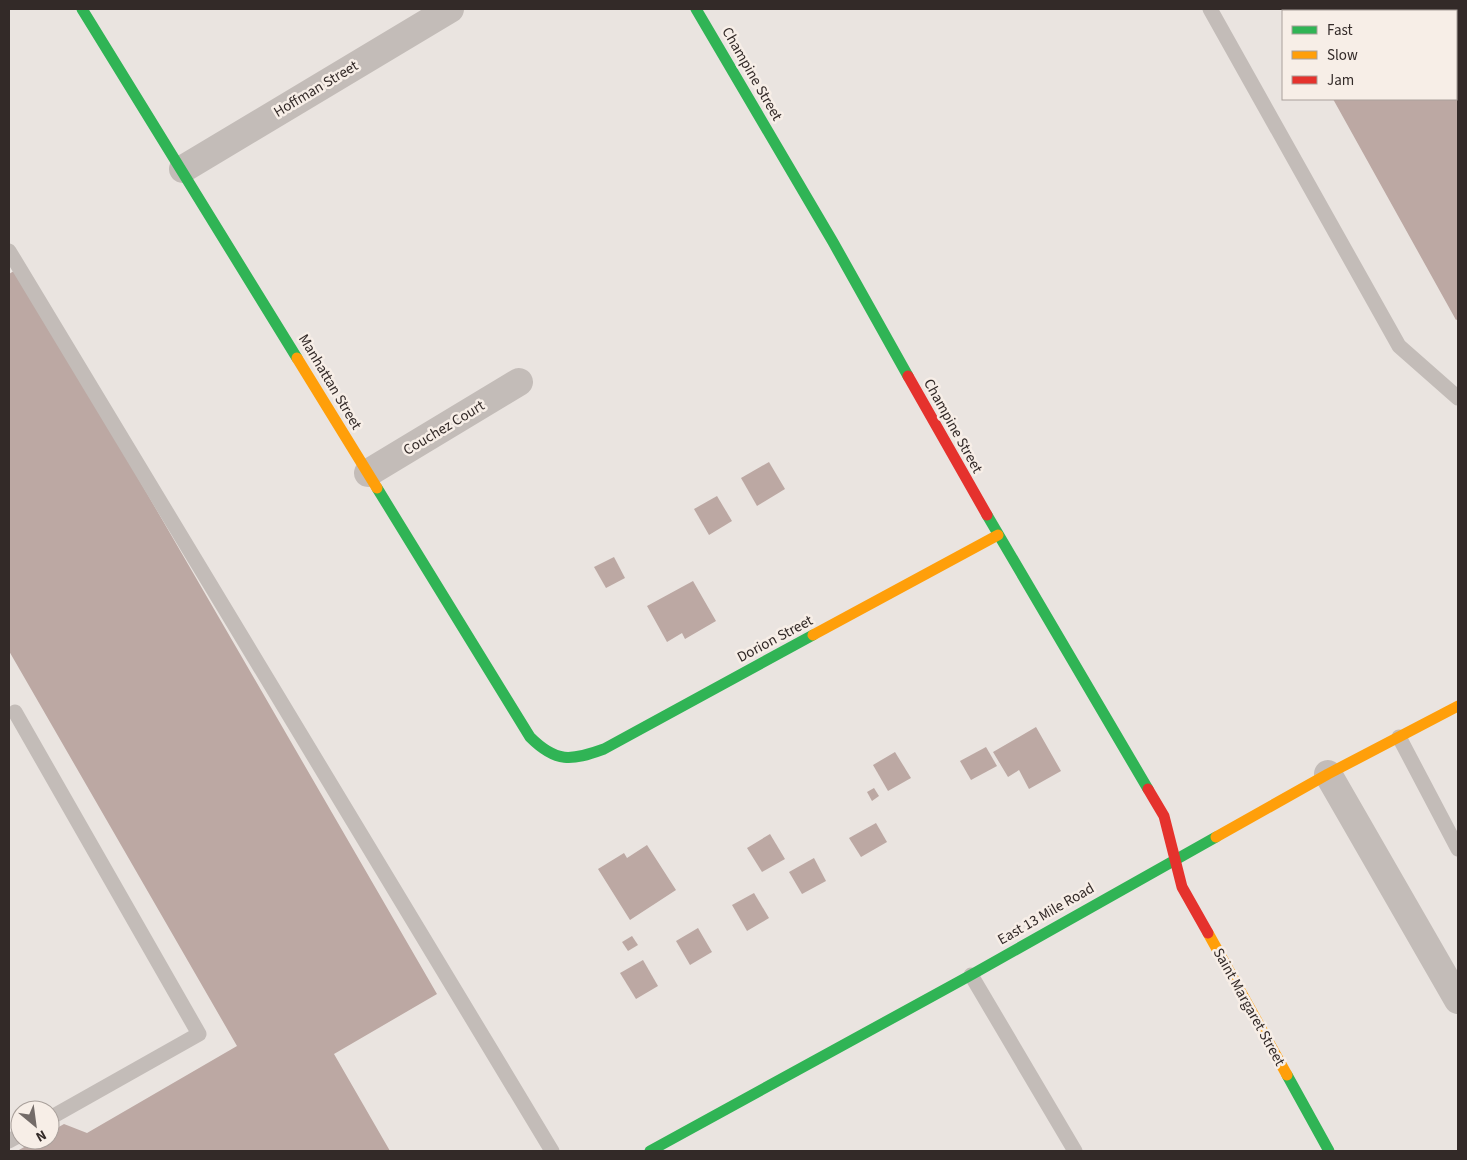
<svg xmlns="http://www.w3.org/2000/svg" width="1467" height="1160" viewBox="0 0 1467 1160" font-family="'Source Sans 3',sans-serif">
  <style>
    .building { fill: #bca8a3 }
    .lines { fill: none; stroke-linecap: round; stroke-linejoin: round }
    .lane { stroke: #c3bcb8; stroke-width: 15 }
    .street { stroke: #c3bcb8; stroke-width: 28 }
    .fast { stroke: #30b455; stroke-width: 11 }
    .slow { stroke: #ff9f0a; stroke-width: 11 }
    .jam { stroke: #e5322d; stroke-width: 11 }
    .labels { text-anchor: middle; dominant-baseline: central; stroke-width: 5; stroke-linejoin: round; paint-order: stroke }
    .street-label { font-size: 15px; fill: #332a28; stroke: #f7eee7 }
  </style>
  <rect width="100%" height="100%" fill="#eae4e0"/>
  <g class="building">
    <path d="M 1282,9 L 1458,9 L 1458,319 L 1456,320 L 1333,99 L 1456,99 L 1456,11 L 1284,11 Z"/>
    <path d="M 17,269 L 437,994 L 334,1054 L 390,1151 L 17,1151 L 37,1140 L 50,1140 L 50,1132 L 64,1124 L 87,1133 L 237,1046 L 9,651 L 9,274 Z"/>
    <path d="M 769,462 L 785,489 L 757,506 L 741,478 Z"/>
    <path d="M 717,496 L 732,521 L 709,535 L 694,509 Z"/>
    <path d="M 614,557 L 625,578 L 606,588 L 594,567 Z"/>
    <path d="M 693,581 L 716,621 L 685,639 L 682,633 L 667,642 L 647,606 Z"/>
    <path d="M 1036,727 L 1061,771 L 1029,789 L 1019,770 L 1008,777 L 993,752 Z"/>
    <path d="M 986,747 L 997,766 L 971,780 L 960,761 Z"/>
    <path d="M 895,752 L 911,778 L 888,791 L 873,765 Z"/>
    <path d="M 874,788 L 879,796 L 872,801 L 867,792 Z"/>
    <path d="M 876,823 L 887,842 L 861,857 L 849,838 Z"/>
    <path d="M 770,834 L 785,859 L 762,872 L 747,848 Z"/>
    <path d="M 647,845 L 676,890 L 630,920 L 598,869 L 624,853 L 627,858 Z"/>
    <path d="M 814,858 L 826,881 L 802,894 L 789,872 Z"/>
    <path d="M 754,893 L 769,918 L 747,931 L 732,905 Z"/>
    <path d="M 698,928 L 712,952 L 690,965 L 676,941 Z"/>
    <path d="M 632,936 L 638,945 L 628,951 L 622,942 Z"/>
    <path d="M 643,960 L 658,986 L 636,999 L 620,973 Z"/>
  </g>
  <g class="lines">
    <g class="lane">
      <path d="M 1210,9 L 1399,346 L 1458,398"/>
      <path d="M 9,251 L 552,1151"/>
      <path d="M 15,712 L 199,1034 L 50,1118"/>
      <path d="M 1399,737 L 1458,849"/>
      <path d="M 971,975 L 1075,1151"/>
      <path d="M 9,1141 L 20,1135"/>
    </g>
    <g class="street">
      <path d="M 183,169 L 450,9"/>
      <path d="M 368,473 L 519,382"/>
      <path d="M 1328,774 L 1458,1000"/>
    </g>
    <g class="fast">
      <path d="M 82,9 L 297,358"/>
      <path d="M 696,9 L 833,242 L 908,376"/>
      <path d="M 377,488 L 530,737 C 556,763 571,761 604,749 L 813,635"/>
      <path d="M 987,515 L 1148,789"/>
      <path d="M 1287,1075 L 1329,1151"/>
      <path d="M 650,1151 L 971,975 L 1216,837"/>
    </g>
    <g class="slow">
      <path d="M 297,358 L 377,488"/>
      <path d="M 813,635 L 998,535"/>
      <path d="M 1216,837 L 1328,774 L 1458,706"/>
      <path d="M 1208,933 L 1287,1075"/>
    </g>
    <g class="jam">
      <path d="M 908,376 L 987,515"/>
      <path d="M 1148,789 L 1164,816 L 1182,887 L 1208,933"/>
    </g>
  </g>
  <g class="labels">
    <g class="street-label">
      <text transform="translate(752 74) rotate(60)">Champine Street</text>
      <text transform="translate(316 89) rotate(-31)">Hoffman Street</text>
      <text transform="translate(330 382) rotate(59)">Manhattan Street</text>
      <text transform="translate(953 426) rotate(61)">Champine Street</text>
      <text transform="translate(444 428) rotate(-31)">Couchez Court</text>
      <text transform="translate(775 639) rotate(-28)">Dorion Street</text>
      <text transform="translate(1046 914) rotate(-30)">East 13 Mile Road</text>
      <text transform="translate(1249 1007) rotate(61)">Saint Margaret Street</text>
    </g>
  </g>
  <rect width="1467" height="1160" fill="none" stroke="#332a28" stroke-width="20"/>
  <rect x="1282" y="10" width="175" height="90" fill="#f7eee7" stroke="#a9a09b"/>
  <rect x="1292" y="26" width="25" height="8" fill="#30b455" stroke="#a9a09b"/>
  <text x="1327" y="35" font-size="15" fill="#332a28">Fast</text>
  <rect x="1292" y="51" width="25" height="8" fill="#ff9f0a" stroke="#a9a09b"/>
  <text x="1327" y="60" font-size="15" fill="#332a28">Slow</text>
  <rect x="1292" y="76" width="25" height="8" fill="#e5322d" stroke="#a9a09b"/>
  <text x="1327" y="85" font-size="15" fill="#332a28">Jam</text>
  <g transform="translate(35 1125) rotate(151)"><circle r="24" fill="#f7eee7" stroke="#a9a09b"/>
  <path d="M0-4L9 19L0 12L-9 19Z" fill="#736b68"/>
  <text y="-8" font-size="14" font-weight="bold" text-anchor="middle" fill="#332a28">N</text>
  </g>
</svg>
